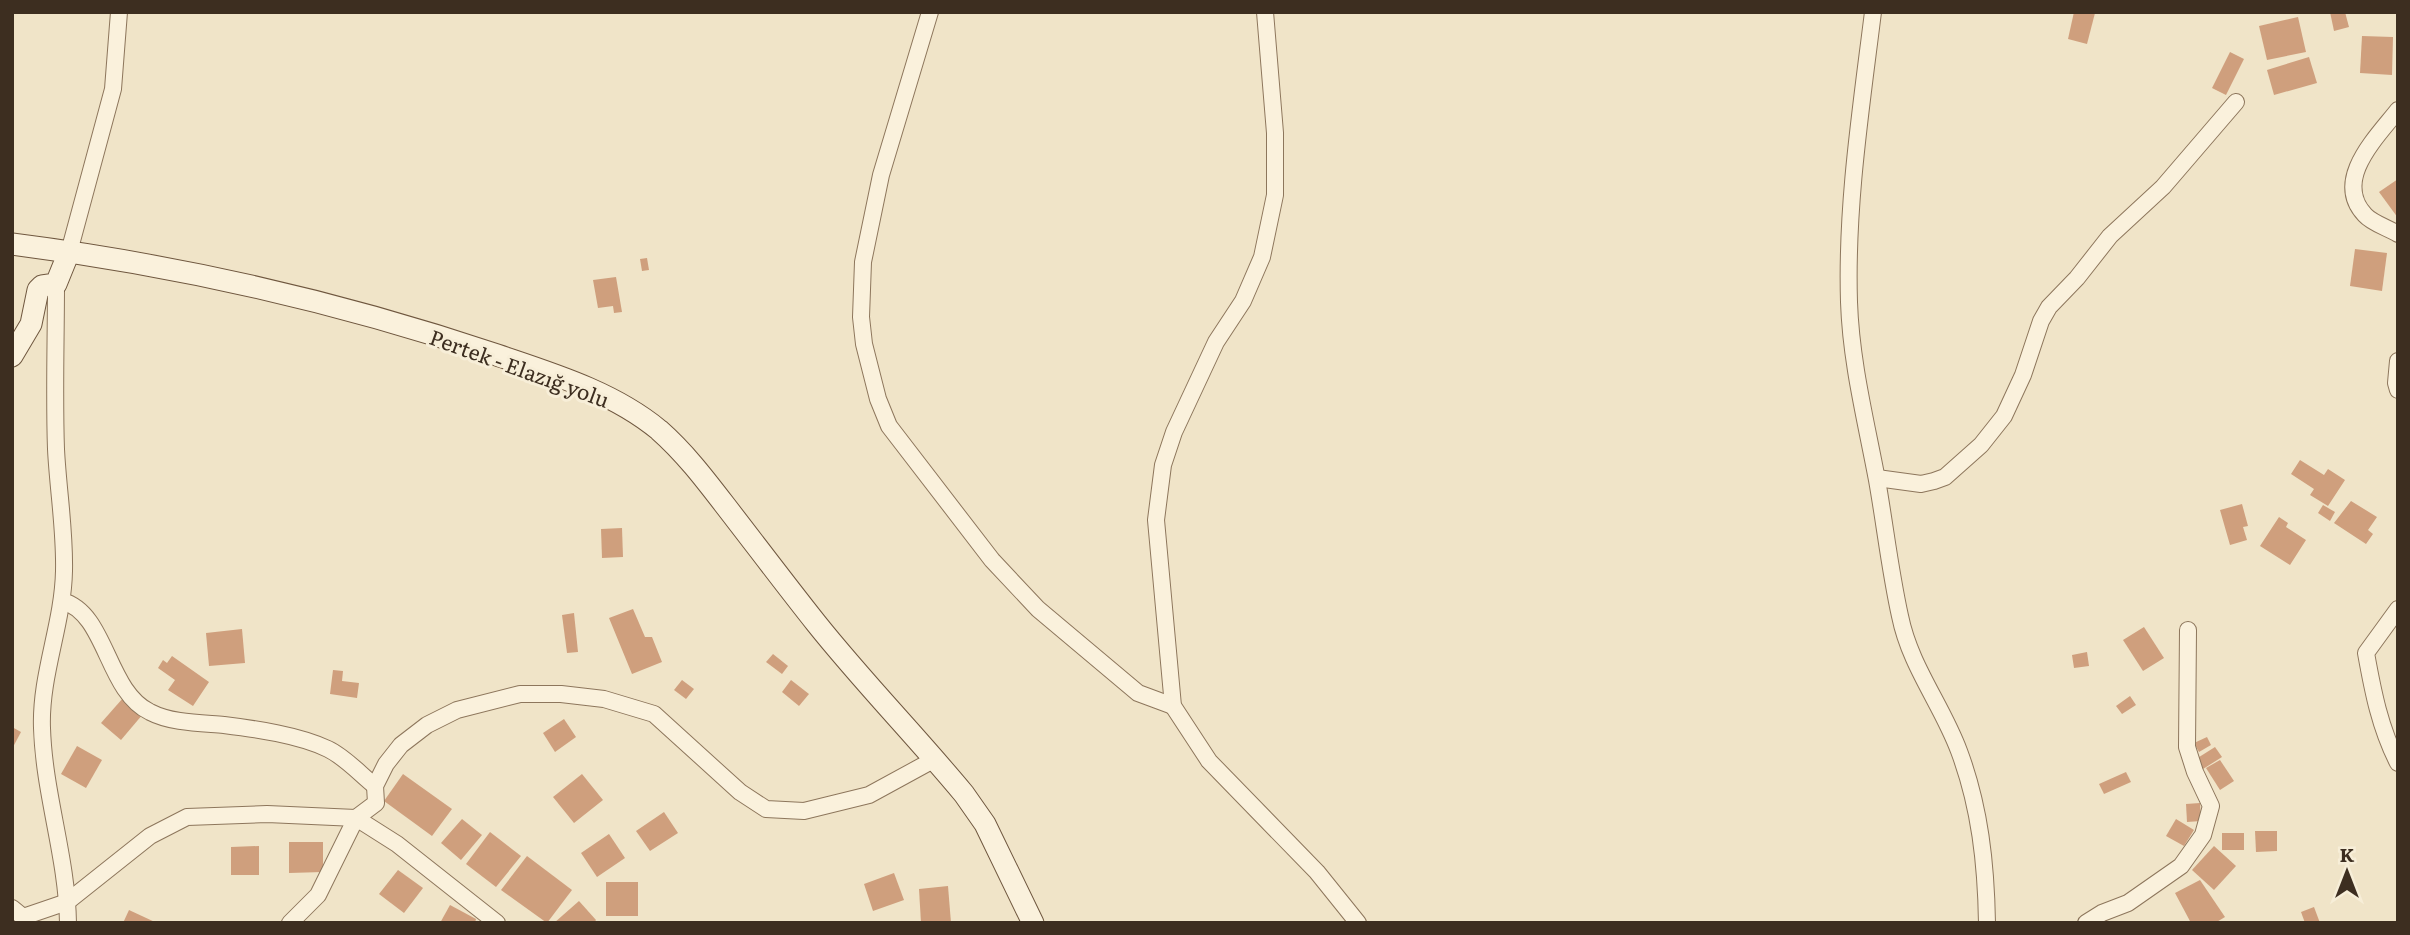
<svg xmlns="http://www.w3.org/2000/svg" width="2410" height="935" viewBox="0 0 2410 935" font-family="Literata,serif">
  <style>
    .building { fill: #cf9f7d }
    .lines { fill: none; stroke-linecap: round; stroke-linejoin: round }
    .street-casing { stroke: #8d765c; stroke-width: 18 }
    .secondary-casing { stroke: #6f573f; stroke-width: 23 }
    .street { stroke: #faf1dc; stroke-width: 16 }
    .secondary { stroke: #faf1dc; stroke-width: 21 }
    .labels { text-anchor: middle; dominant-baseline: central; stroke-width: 6; stroke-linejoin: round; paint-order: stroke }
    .street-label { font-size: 21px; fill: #3d2e20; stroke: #f7eed8 }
  </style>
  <rect width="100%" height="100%" fill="#f0e4c8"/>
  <g class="building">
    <path d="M 2074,12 L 2095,13 L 2087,44 L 2068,39 Z"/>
    <path d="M 2330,12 L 2345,12 L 2349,27 L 2334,31 Z"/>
    <path d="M 2298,17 L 2306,52 L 2267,60 L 2259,26 Z"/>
    <path d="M 2362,36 L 2393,37 L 2392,75 L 2360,73 Z"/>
    <path d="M 2230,52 L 2244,59 L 2226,95 L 2212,88 Z"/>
    <path d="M 2309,57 L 2317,83 L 2274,95 L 2267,70 Z"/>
    <path d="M 2398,179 L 2398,218 L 2379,192 Z"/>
    <path d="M 2355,249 L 2387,253 L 2382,291 L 2350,286 Z"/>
    <path d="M 647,258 L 649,270 L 642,271 L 640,259 Z"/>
    <path d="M 616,277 L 622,312 L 614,313 L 613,306 L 598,308 L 593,280 Z"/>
    <path d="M 2300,460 L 2324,475 L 2328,469 L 2345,480 L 2328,506 L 2310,495 L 2314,489 L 2291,474 Z"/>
    <path d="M 2351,501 L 2377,517 L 2368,530 L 2373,534 L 2366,544 L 2334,523 Z"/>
    <path d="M 2242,504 L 2248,526 L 2243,527 L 2247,540 L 2230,545 L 2220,510 Z"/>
    <path d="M 2323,505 L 2335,512 L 2330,521 L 2318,513 Z"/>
    <path d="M 2279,517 L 2288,523 L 2286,527 L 2306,540 L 2290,565 L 2260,546 Z"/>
    <path d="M 622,528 L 623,557 L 602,558 L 601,529 Z"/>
    <path d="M 633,609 L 645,637 L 652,637 L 662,662 L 632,674 L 609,618 Z"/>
    <path d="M 574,613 L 578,652 L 567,653 L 562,615 Z"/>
    <path d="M 2144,627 L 2164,658 L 2143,671 L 2123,640 Z"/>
    <path d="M 242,629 L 245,663 L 209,666 L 206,633 Z"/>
    <path d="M 2087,652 L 2089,666 L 2074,668 L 2072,655 Z"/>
    <path d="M 773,654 L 788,666 L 782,674 L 766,662 Z"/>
    <path d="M 172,656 L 209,682 L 193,706 L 168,690 L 175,680 L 158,668 L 163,660 L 167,663 Z"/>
    <path d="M 333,670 L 343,671 L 342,681 L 359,683 L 357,698 L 330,694 Z"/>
    <path d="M 682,680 L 694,689 L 686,699 L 674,690 Z"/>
    <path d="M 791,680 L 809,694 L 799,706 L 782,692 Z"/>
    <path d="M 2130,696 L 2136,705 L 2122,714 L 2116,706 Z"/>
    <path d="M 123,698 L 143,714 L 121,740 L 101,723 Z"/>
    <path d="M 564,719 L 576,737 L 555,752 L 543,733 Z"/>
    <path d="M 12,727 L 21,732 L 12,749 Z"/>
    <path d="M 2207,737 L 2211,745 L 2199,752 L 2194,743 Z"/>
    <path d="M 77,746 L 102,760 L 86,788 L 61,774 Z"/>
    <path d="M 2215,747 L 2222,757 L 2203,769 L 2196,759 Z"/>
    <path d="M 2220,760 L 2234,781 L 2220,790 L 2206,768 Z"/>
    <path d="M 2126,772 L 2131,782 L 2104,794 L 2099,784 Z"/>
    <path d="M 403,774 L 452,809 L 432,836 L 384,801 Z"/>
    <path d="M 582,774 L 603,800 L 574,823 L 553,797 Z"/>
    <path d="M 2200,803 L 2201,821 L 2187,822 L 2186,804 Z"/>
    <path d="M 664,812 L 678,833 L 650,851 L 636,831 Z"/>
    <path d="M 462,819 L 482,835 L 461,860 L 441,843 Z"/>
    <path d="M 2176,819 L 2194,830 L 2184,846 L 2166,836 Z"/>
    <path d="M 2255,831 L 2277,831 L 2277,851 L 2256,852 Z"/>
    <path d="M 490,832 L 521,856 L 496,887 L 466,864 Z"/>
    <rect x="2222" y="833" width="22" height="17"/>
    <path d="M 609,834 L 625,858 L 597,877 L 581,853 Z"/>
    <path d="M 289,842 L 323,842 L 323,872 L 289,873 Z"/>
    <path d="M 259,846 L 259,875 L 231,875 L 231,847 Z"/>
    <path d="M 2214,846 L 2236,866 L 2214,890 L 2192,870 Z"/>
    <path d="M 527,856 L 572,890 L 547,923 L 501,890 Z"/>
    <path d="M 398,870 L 423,888 L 404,913 L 379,894 Z"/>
    <path d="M 894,873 L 904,900 L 873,911 L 864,884 Z"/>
    <path d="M 2200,880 L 2225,917 L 2215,923 L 2191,923 L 2175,893 Z"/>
    <rect x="606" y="882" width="32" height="34"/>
    <path d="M 948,886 L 951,923 L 921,923 L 919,889 Z"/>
    <path d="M 579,901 L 596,920 L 594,923 L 554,923 Z"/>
    <path d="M 450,905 L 476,919 L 475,923 L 440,923 Z"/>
    <path d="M 2314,907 L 2320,923 L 2305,923 L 2301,912 Z"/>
    <path d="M 129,910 L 157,923 L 123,923 Z"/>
  </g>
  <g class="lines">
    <g class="street-casing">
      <g id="street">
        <path d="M 930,12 L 881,175 L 863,262 L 861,317 L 864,344 L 878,399 L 889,426 L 992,560 L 1038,609 L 1138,693 L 1173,706"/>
        <path d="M 1265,12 L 1275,133 L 1275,195 L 1262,257 L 1243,301 L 1216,342 L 1174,432 L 1163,465 L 1156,520 L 1173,706 L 1209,761 L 1317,872 L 1358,923"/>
        <path d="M 1873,12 C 1861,109 1846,205 1849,302 C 1851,363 1866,421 1877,480 C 1885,525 1890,571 1900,616 C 1910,666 1942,705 1959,751 C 1980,807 1986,864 1987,923"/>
        <path d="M 2398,110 C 2377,137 2332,180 2365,215 C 2372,223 2388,228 2398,234"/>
        <path d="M 69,252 L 113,89 L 119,12"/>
        <path d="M 56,284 C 56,339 54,394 56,449 C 58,490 65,530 64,571 C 63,624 40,675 42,728 C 44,794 67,857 68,923"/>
        <path d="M 2398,361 L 2396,383 L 2398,390"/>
        <path d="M 1877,478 L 1921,484 L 1934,481 L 1945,477 L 1981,445 L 2004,416 L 2023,375 L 2041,321 L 2049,307 L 2077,278 L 2110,236 L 2163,187 L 2236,102"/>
        <path d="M 62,601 C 107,613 106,691 150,712 C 171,723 200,723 224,725 C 256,729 299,735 328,749 C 345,757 360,774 375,786"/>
        <path d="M 2398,609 L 2366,653 C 2373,692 2380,728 2398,763"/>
        <path d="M 12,908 L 23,917 L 67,902 L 150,836 L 187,817 L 267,814 L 356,818 L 397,844 L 497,923"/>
        <path d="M 290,923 L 318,895 L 356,818 L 376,803 L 375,786 L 386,764 L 401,745 L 427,725 L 457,710 L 520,694 L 561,694 L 604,699 L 654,714 L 740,792 L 766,809 L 804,811 L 869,795 L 935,759"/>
        <path d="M 2086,923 L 2102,913 L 2128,903 L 2181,866 L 2203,835 L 2211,806 L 2195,772 L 2187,747 L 2188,630"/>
      </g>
    </g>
    <g class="secondary-casing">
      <g id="secondary">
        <path d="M 12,244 C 177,265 340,302 497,355 C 553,374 613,392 659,430 C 684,452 704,478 724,504 C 755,544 785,584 816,623 C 863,682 916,736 964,794 L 985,824 L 1033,923"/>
        <path d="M 12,356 L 31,324 L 38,290 L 42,286 L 56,284 L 69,252"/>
      </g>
    </g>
    <use href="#street" class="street"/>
    <use href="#secondary" class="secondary"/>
  </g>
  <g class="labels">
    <g class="street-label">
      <text transform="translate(520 367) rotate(20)">Pertek - Elazığ yolu</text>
    </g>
  </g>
  <rect width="2410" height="935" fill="none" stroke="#3d2e20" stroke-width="28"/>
  <g transform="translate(2347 872)" stroke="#f7eed8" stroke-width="5" paint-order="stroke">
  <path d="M0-5L12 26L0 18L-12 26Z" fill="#3d2e20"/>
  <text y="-10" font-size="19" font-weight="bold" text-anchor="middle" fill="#3d2e20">K</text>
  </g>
</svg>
